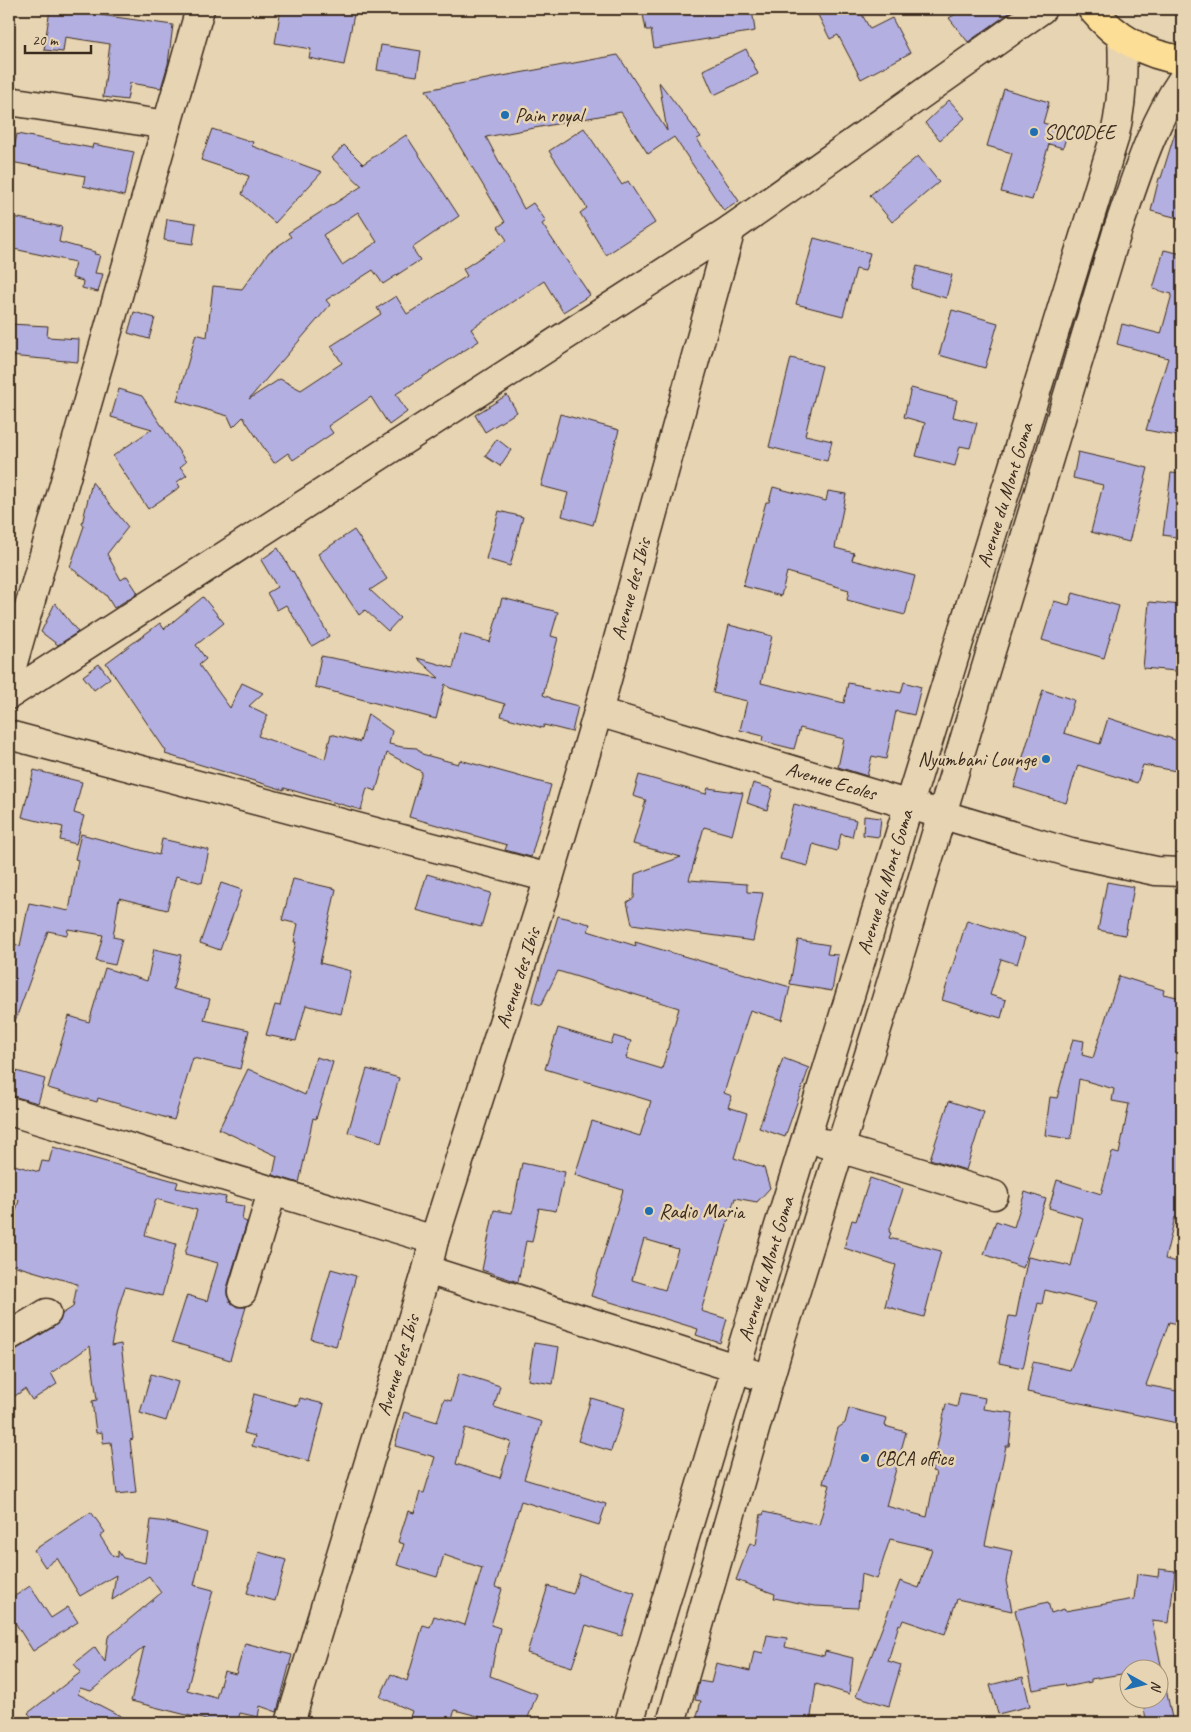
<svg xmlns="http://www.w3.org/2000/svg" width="1191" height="1732" viewBox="0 0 1191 1732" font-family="Caveat,sans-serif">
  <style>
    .building { fill: #b3b0e1; stroke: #3b2a1e; fill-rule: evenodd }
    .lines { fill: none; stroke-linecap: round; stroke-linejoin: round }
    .minor-casing { stroke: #3b2a1e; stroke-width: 31 }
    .major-casing { stroke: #3b2a1e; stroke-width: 31 }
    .minor { stroke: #e7d4b2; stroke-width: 28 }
    .major { stroke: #fdde96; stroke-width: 28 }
    .poi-dot { fill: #1f6fb2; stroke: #e7d4b2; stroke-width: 2 }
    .labels { text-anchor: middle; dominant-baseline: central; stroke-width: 5; stroke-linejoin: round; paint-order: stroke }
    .poi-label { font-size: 20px; fill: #3b2a1e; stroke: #e7d4b2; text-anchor: start }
    .street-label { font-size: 20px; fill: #3b2a1e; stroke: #e7d4b2 }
  </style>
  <rect width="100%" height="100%" fill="#e7d4b2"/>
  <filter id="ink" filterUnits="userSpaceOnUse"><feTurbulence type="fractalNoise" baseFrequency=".02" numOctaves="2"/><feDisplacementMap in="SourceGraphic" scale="10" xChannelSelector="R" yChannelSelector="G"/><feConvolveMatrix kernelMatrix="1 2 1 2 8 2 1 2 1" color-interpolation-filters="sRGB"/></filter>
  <g filter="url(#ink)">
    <g class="building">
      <path d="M 50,9 L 101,9 L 100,15 L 173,25 L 168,64 L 161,88 L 130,83 L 127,100 L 103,97 L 110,44 L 65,37 L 63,52 L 44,50 Z"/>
      <path d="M 281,9 L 355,9 L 344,65 L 309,58 L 311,49 L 275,43 Z"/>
      <path d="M 642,9 L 752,9 L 755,31 L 654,48 L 651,30 L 646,30 Z"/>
      <path d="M 815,9 L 859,9 L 870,29 L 892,18 L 910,53 L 861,79 L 838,35 L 830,39 Z"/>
      <path d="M 964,9 L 1015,9 L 968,42 L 949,18 Z"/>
      <path d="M 381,45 L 421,51 L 417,76 L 377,70 Z"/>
      <path d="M 746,49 L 758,74 L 714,95 L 703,70 Z"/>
      <path d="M 618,55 L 667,131 L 659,82 L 701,137 L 697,139 L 739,201 L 724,211 L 674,137 L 648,154 L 621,112 L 486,137 L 524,209 L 533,203 L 546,221 L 542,224 L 590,295 L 563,312 L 544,281 L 471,329 L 479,341 L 396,394 L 407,412 L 389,425 L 371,397 L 328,426 L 333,433 L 293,460 L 288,453 L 274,463 L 243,417 L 233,427 L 228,416 L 177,401 L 196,334 L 207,337 L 213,286 L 242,289 L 269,252 L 291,237 L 288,233 L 362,186 L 332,158 L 344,145 L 363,164 L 406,135 L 459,216 L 412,248 L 420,260 L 383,284 L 373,270 L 326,300 L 330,305 L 249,399 L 280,379 L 301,390 L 342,363 L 331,346 L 381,314 L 377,308 L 396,296 L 407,314 L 467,276 L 463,269 L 507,240 L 498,227 L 505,222 L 426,90 ZM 358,212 L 377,242 L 342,265 L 323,235 Z"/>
      <path d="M 1004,89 L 1049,102 L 1043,123 L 1068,130 L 1063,148 L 1049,144 L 1032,200 L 1001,192 L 1012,153 L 987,146 Z"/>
      <path d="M 949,100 L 965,118 L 940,140 L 925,123 Z"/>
      <path d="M 1178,123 L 1182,124 L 1182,219 L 1151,211 L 1159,178 L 1161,178 Z"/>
      <path d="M 584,128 L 622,185 L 628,181 L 655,223 L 606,255 L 580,213 L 587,208 L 549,151 Z"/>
      <path d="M 212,129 L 253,142 L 252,146 L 322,172 L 275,223 L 242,194 L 249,176 L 201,160 Z"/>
      <path d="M 17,134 L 92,148 L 93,144 L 134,152 L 124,196 L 83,186 L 85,176 L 11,162 Z"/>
      <path d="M 918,156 L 939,182 L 892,222 L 870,195 Z"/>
      <path d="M 9,216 L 62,227 L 59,242 L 95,252 L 94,254 L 100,255 L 95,273 L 103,274 L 98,292 L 82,288 L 83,281 L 72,278 L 75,262 L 9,248 Z"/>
      <path d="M 167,219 L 196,223 L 193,244 L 164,240 Z"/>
      <path d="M 814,238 L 870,253 L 865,271 L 856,269 L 843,316 L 796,304 Z"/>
      <path d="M 1164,250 L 1182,254 L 1182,437 L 1146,430 L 1168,358 L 1117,344 L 1122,324 L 1161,334 L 1172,294 L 1153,289 Z"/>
      <path d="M 917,266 L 952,275 L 946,298 L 911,288 Z"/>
      <path d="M 952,310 L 998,323 L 985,368 L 939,355 Z"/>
      <path d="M 134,312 L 155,318 L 149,339 L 128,333 Z"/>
      <path d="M 9,324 L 48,326 L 47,337 L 79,339 L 78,362 L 9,356 Z"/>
      <path d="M 791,358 L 822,366 L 805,435 L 832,441 L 827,461 L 769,447 Z"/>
      <path d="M 911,388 L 957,400 L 953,417 L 977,423 L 970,448 L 960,446 L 955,466 L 916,456 L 925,423 L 904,417 Z"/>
      <path d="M 119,389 L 142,396 L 186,462 L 180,467 L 187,475 L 177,482 L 180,487 L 148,509 L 113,456 L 152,429 L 111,417 Z"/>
      <path d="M 507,395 L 517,412 L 485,432 L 475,415 Z"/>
      <path d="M 560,414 L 619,430 L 593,525 L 562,516 L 568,493 L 541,486 Z"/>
      <path d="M 497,439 L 511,450 L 500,466 L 485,456 Z"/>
      <path d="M 1078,452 L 1148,468 L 1129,542 L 1091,532 L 1103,485 L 1073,478 Z"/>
      <path d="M 1171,473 L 1182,474 L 1182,538 L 1163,535 Z"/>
      <path d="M 92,482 L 128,527 L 107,554 L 121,580 L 127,576 L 138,593 L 114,608 L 106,595 L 70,567 L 84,526 L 82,524 Z"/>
      <path d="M 773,487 L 826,501 L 828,491 L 846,494 L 835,548 L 854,553 L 852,560 L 915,576 L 905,615 L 847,600 L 849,590 L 787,572 L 781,596 L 743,586 L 766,502 L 769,502 Z"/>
      <path d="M 499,511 L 523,517 L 510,566 L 486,559 Z"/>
      <path d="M 354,530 L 387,579 L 370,590 L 400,618 L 388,631 L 365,610 L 359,615 L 318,554 Z"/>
      <path d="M 278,548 L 292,572 L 293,571 L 329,636 L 312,646 L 286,605 L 277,610 L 267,593 L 277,587 L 261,560 Z"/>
      <path d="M 1073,593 L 1119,606 L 1104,658 L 1042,640 L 1054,601 L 1069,605 Z"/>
      <path d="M 203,597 L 224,623 L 196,645 L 206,659 L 199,665 L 230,708 L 242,683 L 263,693 L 249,706 L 268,715 L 258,736 L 325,759 L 331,734 L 360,742 L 368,714 L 392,731 L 389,744 L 402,747 L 417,748 L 422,754 L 458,764 L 460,760 L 551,785 L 531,857 L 505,850 L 507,845 L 409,817 L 422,772 L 387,753 L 376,791 L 367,788 L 361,810 L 284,788 L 284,790 L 165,754 L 166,751 L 106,663 L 160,623 L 164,629 Z"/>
      <path d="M 502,598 L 558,612 L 551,636 L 558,638 L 543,695 L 551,698 L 551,699 L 578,706 L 572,732 L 544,725 L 543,728 L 501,716 L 505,704 L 450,688 L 445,684 L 436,719 L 315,687 L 321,656 L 439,678 L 417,658 L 453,668 L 461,634 L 490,642 Z"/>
      <path d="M 1149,602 L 1182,605 L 1182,653 L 1178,653 L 1176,671 L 1143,668 Z"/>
      <path d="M 55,603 L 78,632 L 58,645 L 41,632 Z"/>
      <path d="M 729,625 L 772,636 L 761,683 L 844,703 L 848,683 L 901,693 L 904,682 L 921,687 L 914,715 L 896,711 L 886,759 L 872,756 L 867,776 L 838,767 L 844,739 L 800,728 L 794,749 L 762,741 L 763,736 L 740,730 L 747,701 L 713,693 Z"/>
      <path d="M 99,664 L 110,678 L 94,690 L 83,676 Z"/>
      <path d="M 1043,690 L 1074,700 L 1064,733 L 1100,744 L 1108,718 L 1182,742 L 1182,772 L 1143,765 L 1137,783 L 1078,765 L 1066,803 L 1014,787 Z"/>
      <path d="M 34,770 L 82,782 L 74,813 L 84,816 L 76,844 L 60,840 L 63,827 L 22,817 Z"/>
      <path d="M 639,775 L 706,794 L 708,788 L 743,793 L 732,835 L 704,827 L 689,880 L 747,884 L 747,892 L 763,893 L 753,941 L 632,924 L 627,902 L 634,898 L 635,874 L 681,857 L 633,844 L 646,800 L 633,796 Z"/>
      <path d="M 753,783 L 773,789 L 767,810 L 747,803 Z"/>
      <path d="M 794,804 L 856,820 L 852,837 L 841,834 L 837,851 L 813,844 L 808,866 L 780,859 Z"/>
      <path d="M 864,816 L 881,818 L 879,837 L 863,835 Z"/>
      <path d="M 81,834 L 159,855 L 162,839 L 209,850 L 202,883 L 176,876 L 167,910 L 119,898 L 113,937 L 122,939 L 115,965 L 96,961 L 103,935 L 68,929 L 67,935 L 48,931 L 11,1032 L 9,1032 L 9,942 L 20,946 L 29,903 L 69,911 L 78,860 L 75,859 Z"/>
      <path d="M 427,874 L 491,893 L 481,927 L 416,910 Z"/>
      <path d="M 293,879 L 336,889 L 320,963 L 351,971 L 341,1014 L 306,1005 L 296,1041 L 266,1035 L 275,1005 L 280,1006 L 296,942 L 294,942 L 298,924 L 282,920 Z"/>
      <path d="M 1107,882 L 1134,887 L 1125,935 L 1098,930 Z"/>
      <path d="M 221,883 L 242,890 L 220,950 L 200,943 Z"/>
      <path d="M 558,916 L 590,924 L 588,931 L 636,946 L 635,942 L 790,987 L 782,1020 L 750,1010 L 724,1093 L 732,1096 L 728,1107 L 747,1113 L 734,1158 L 764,1168 L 770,1188 L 757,1202 L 735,1198 L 701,1311 L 727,1319 L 720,1343 L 696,1335 L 698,1329 L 591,1296 L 623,1190 L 575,1175 L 592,1121 L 640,1136 L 651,1101 L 545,1069 L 558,1028 L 611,1044 L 614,1036 L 631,1041 L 626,1058 L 662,1069 L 679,1008 L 558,971 L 541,1005 L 532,1002 ZM 644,1239 L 678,1249 L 665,1290 L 632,1280 Z"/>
      <path d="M 967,920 L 1025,938 L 1017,964 L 1001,959 L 990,995 L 1006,1000 L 1001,1018 L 942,1000 Z"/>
      <path d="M 798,940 L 829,945 L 827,954 L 838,955 L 832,991 L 790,984 Z"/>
      <path d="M 154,949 L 181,955 L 173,989 L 210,999 L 204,1020 L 249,1030 L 240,1069 L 193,1058 L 174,1120 L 98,1098 L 97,1102 L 48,1088 L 69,1016 L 89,1022 L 105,968 L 147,981 Z"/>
      <path d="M 1119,976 L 1164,990 L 1163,994 L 1182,998 L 1182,1219 L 1175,1217 L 1165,1259 L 1182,1263 L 1182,1307 L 1178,1324 L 1169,1322 L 1146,1385 L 1182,1392 L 1182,1424 L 1027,1392 L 1033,1362 L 1070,1370 L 1096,1303 L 1045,1290 L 1042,1304 L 1038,1303 L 1023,1368 L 999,1363 L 1009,1316 L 1016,1317 L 1028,1257 L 1071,1266 L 1083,1218 L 1049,1208 L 1057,1180 L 1101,1194 L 1112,1152 L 1119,1154 L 1129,1104 L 1112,1101 L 1114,1089 L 1079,1079 L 1071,1139 L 1045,1135 L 1050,1097 L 1057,1098 L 1073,1039 L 1084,1041 L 1082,1055 L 1093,1058 Z"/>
      <path d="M 316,1057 L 333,1062 L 316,1119 L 313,1118 L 299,1183 L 273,1175 L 277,1156 L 219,1129 L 248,1069 L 305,1095 Z"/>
      <path d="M 783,1058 L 809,1068 L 785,1137 L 759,1128 Z"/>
      <path d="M 9,1069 L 45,1079 L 38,1103 L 9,1095 Z"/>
      <path d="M 367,1069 L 399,1078 L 381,1142 L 348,1132 Z"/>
      <path d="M 949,1101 L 984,1112 L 966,1170 L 930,1159 Z"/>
      <path d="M 53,1147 L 178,1182 L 176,1188 L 226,1197 L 224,1203 L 244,1206 L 242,1220 L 247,1222 L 227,1288 L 227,1295 L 230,1302 L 237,1307 L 246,1307 L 230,1360 L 172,1342 L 187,1295 L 207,1301 L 218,1263 L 185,1254 L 197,1210 L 156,1199 L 145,1235 L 176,1244 L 162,1296 L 125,1287 L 118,1309 L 111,1346 L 121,1344 L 133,1439 L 130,1440 L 136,1492 L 117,1494 L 111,1442 L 103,1443 L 102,1432 L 96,1433 L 92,1401 L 97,1400 L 90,1346 L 51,1373 L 57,1384 L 32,1400 L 25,1389 L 9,1400 L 9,1352 L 17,1349 L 55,1326 L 60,1321 L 62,1314 L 73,1307 L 77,1284 L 9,1264 L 9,1235 L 19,1200 L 9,1197 L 9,1180 L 14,1165 L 39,1172 L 42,1161 L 49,1162 Z"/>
      <path d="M 522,1163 L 565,1172 L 556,1211 L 539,1208 L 532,1242 L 526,1241 L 518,1282 L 482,1270 L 494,1210 L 512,1213 Z"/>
      <path d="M 870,1178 L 903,1189 L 889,1232 L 891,1233 L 889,1238 L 941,1251 L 924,1317 L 885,1306 L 896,1265 L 844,1248 L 852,1220 L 856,1221 Z"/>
      <path d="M 1025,1192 L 1046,1199 L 1023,1268 L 984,1254 L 996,1221 L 1014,1227 Z"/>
      <path d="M 331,1269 L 356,1276 L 336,1346 L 311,1339 Z"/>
      <path d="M 534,1343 L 559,1347 L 553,1384 L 528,1380 Z"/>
      <path d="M 459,1373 L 500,1386 L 494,1407 L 542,1422 L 524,1479 L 606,1504 L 599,1525 L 521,1501 L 495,1587 L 502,1589 L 491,1625 L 500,1628 L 490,1676 L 537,1694 L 526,1723 L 504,1723 L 455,1710 L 450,1723 L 408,1723 L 412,1711 L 380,1697 L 391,1674 L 407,1681 L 423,1625 L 430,1627 L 434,1616 L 465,1625 L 482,1568 L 444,1555 L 437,1577 L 397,1565 L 404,1544 L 398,1542 L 408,1511 L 414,1513 L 420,1492 L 424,1493 L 435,1457 L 395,1446 L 404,1412 L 437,1422 L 444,1399 L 451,1401 ZM 465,1428 L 511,1442 L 500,1478 L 456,1464 Z"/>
      <path d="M 151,1374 L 178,1382 L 166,1421 L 140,1413 Z"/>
      <path d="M 960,1393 L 985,1398 L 983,1409 L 1013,1413 L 1009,1446 L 1006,1446 L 985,1545 L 1012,1551 L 1006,1581 L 1012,1611 L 957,1599 L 945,1634 L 903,1620 L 901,1625 L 899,1624 L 888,1661 L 901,1665 L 889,1706 L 856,1696 L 900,1581 L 919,1588 L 932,1549 L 890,1539 L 877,1579 L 861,1574 L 858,1608 L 815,1606 L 774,1598 L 775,1594 L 736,1580 L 750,1543 L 756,1545 L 761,1514 L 763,1515 L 764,1512 L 819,1525 L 830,1485 L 823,1483 L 838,1428 L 845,1423 L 849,1408 L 887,1418 L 885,1426 L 906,1432 L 886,1506 L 927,1517 L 936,1472 L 932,1471 L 946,1404 L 957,1407 Z"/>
      <path d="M 254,1394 L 298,1406 L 300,1398 L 324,1404 L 309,1461 L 252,1446 L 255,1436 L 244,1433 Z"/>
      <path d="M 591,1398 L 625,1408 L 611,1451 L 578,1441 Z"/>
      <path d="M 91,1512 L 105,1532 L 100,1536 L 113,1556 L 118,1557 L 118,1551 L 123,1558 L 145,1563 L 151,1520 L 168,1522 L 207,1533 L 194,1585 L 213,1590 L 187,1690 L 216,1698 L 224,1671 L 236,1674 L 245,1643 L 292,1655 L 277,1712 L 260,1706 L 258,1717 L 240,1713 L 237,1723 L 218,1723 L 131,1701 L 144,1647 L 91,1691 L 80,1688 L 78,1694 L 134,1723 L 37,1723 L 28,1713 L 81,1672 L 74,1664 L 95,1647 L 105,1662 L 108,1637 L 161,1593 L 149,1576 L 112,1600 L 116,1575 L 80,1596 L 57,1558 L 45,1567 L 34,1550 Z"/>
      <path d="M 259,1552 L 286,1560 L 275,1601 L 247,1593 Z"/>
      <path d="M 1159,1569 L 1175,1571 L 1169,1623 L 1152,1621 L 1173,1723 L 1147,1723 L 1142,1700 L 1158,1700 L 1158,1670 L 1128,1670 L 1128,1673 L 1091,1679 L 1091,1682 L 1065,1687 L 1064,1684 L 1033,1690 L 1015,1610 L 1048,1602 L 1051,1613 L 1064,1609 L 1065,1611 L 1134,1599 L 1137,1574 L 1158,1577 Z"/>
      <path d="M 579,1574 L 635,1593 L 622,1636 L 586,1625 L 572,1667 L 527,1653 L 548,1586 L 573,1594 Z"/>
      <path d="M 30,1586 L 51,1618 L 68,1607 L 78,1622 L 33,1651 L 9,1613 L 9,1600 Z"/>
      <path d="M 767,1635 L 787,1638 L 785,1647 L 824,1656 L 825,1651 L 853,1658 L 849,1694 L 816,1684 L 810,1723 L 695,1723 L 701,1701 L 695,1700 L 699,1681 L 711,1683 L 716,1663 L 750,1671 L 754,1651 L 763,1653 Z"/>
      <path d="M 1023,1677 L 1030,1706 L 998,1714 L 990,1685 Z"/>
    </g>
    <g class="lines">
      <g class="minor-casing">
        <g id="minor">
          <path d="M 9,101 L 167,125"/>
          <path d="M 9,677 L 200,9"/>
          <path d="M 9,695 L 731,229 L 1042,9"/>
          <path d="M 598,712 L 1071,853 L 1156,871 L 1182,872"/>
          <path d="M 9,735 L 549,878"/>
          <path d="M 9,1111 L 434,1240"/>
          <path d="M 823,1143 L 994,1195"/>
          <path d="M 427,1270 L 754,1374"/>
          <path d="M 242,1292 L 272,1192"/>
          <path d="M 9,1336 L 47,1313"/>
          <path d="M 290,1723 L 427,1270 L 434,1240 L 549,878 L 598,712 L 731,229"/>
          <path d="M 629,1723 L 774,1242 L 1114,139 C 1122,105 1124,73 1122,38"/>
          <path d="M 671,1723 L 782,1335 L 886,1000 L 1117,232 C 1135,181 1151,125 1182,80"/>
        </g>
      </g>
      <g class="major-casing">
        <path id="major" d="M 1092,9 C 1116,38 1145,55 1182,60"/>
      </g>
      <use href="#minor" class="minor"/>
      <use href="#major" class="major"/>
    </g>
  </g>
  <g class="poi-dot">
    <circle cx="505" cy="115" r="5"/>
    <circle cx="1034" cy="132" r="5"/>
    <circle cx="1046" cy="759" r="5"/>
    <circle cx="649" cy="1211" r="5"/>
    <circle cx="865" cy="1458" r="5"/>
  </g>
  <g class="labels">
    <g class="poi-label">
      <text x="515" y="115">Pain royal</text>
      <text x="1044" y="132">SOCODEE</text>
      <text x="1036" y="759" text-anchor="end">Nyumbani Lounge</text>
      <text x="659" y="1211">Radio Maria</text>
      <text x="875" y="1458">CBCA office</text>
    </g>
    <g class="street-label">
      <text transform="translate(1005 495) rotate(-73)">Avenue du Mont Goma</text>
      <text transform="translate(631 589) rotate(-75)">Avenue des Ibis</text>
      <text transform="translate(831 781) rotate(16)">Avenue Ecoles</text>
      <text transform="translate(885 882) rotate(-73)">Avenue du Mont Goma</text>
      <text transform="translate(518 978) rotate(-72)">Avenue des Ibis</text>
      <text transform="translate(766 1269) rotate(-73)">Avenue du Mont Goma</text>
      <text transform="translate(398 1365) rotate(-73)">Avenue des Ibis</text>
    </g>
  </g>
  <rect width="1191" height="1732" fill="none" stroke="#e7d4b2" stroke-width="30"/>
  <rect x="15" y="15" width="1161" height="1702" fill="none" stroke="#3b2a1e" stroke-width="2" filter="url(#ink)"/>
  <g transform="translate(1144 1684) rotate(98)"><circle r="24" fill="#e7d4b2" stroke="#a29077"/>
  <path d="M0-4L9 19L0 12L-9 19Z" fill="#1f6fb2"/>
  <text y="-8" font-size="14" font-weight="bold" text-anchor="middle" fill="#3b2a1e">N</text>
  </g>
  <path d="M25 45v8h66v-8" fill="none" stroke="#3b2a1e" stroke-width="2.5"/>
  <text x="32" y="45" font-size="15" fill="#3b2a1e" stroke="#e7d4b2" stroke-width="4" paint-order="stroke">20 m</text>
</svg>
